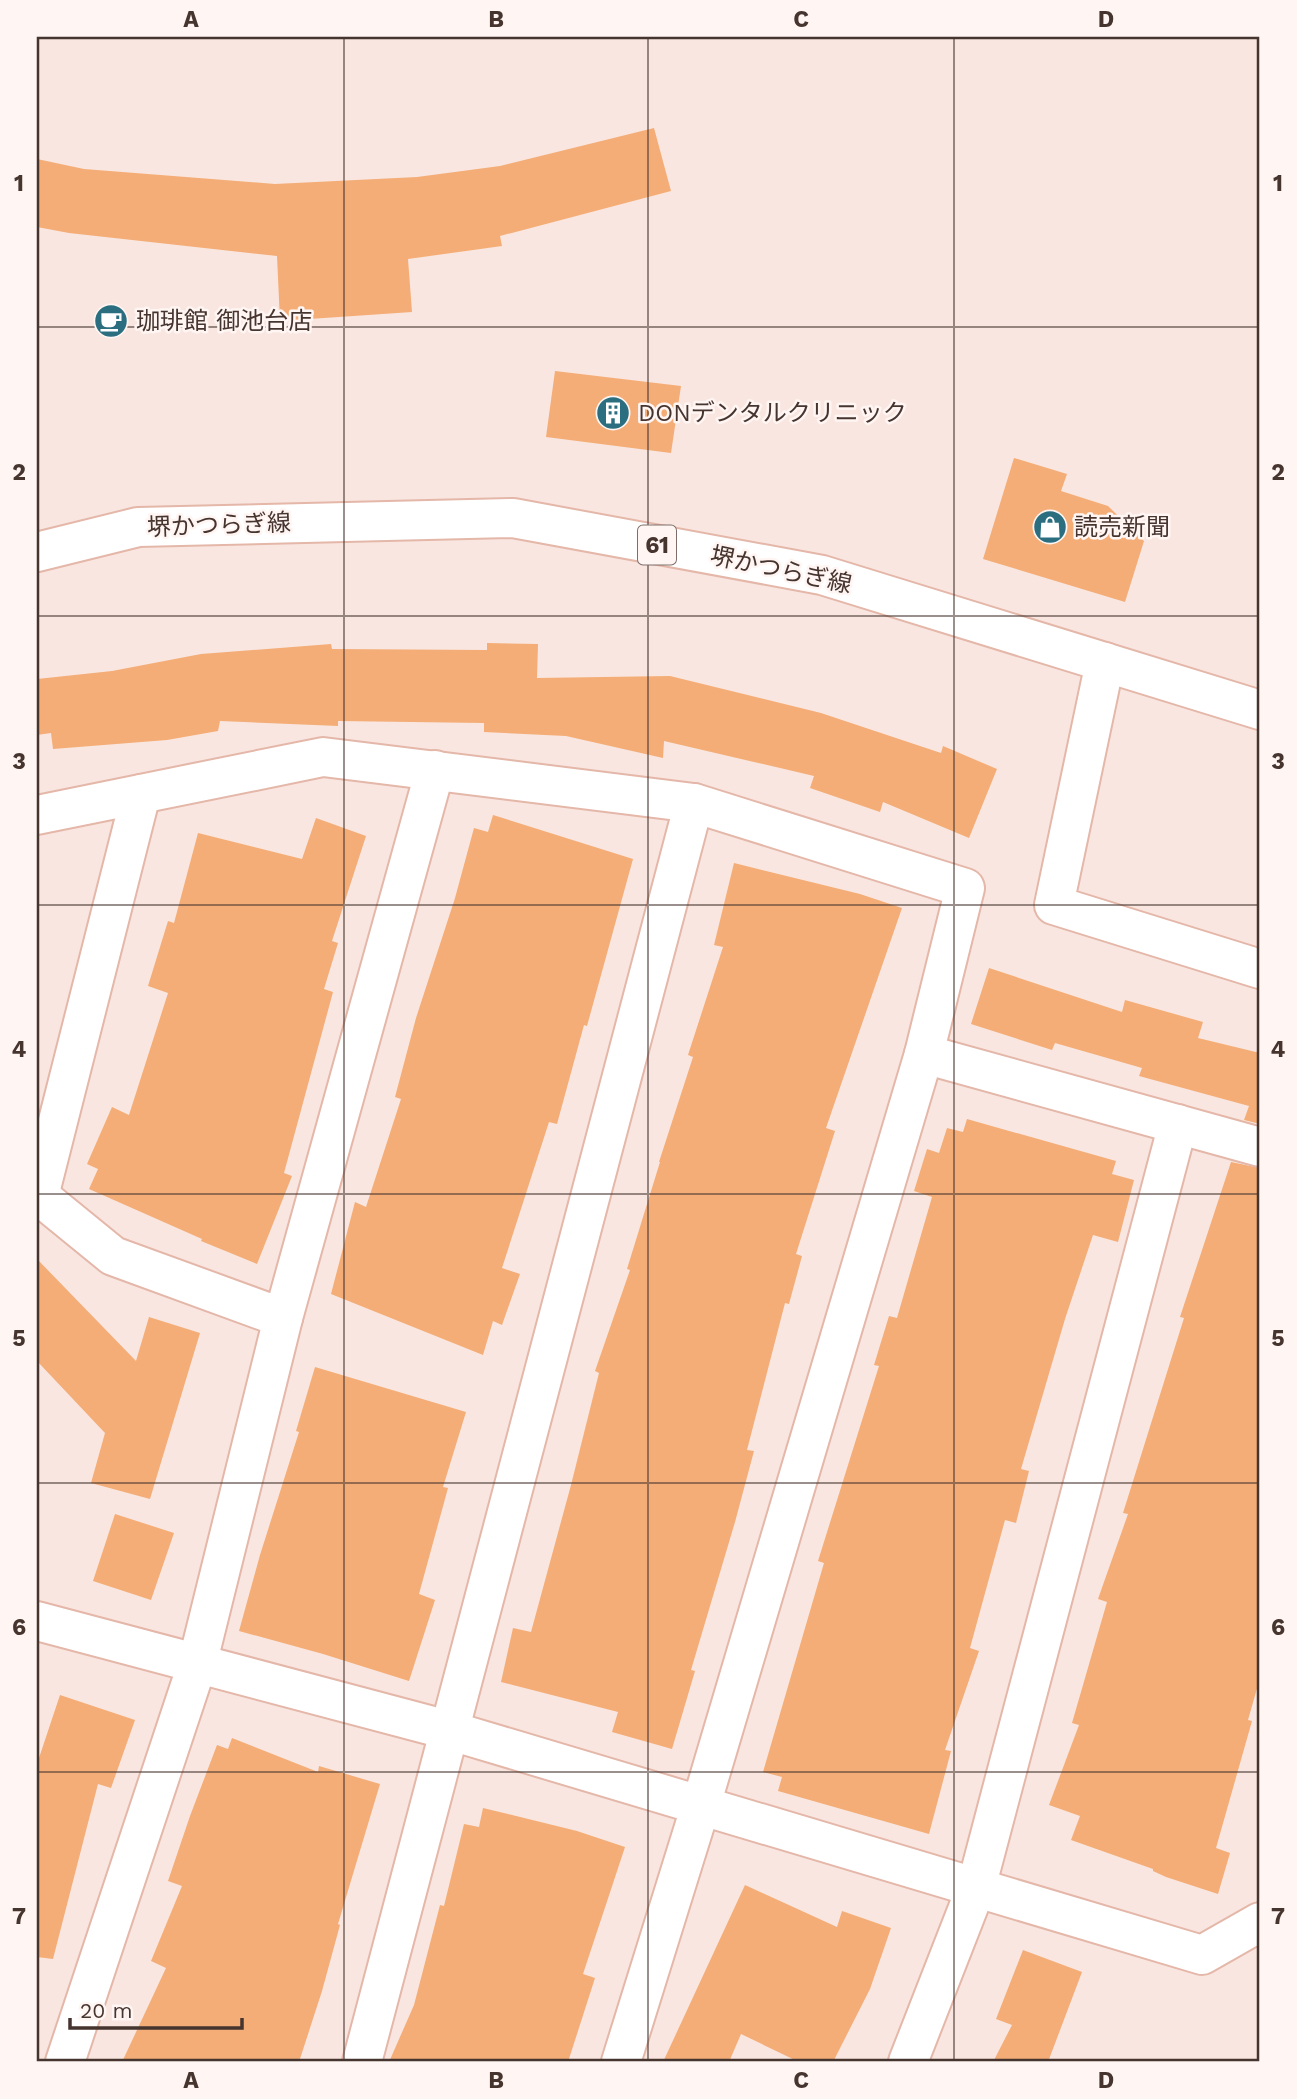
<svg xmlns="http://www.w3.org/2000/svg" width="1297" height="2099" viewBox="0 0 1297 2099" font-family="'Work Sans','Noto Sans JP',sans-serif">
  <style>
    .building { fill: #f4ad76 }
    .lines { fill: none; stroke-linecap: round; stroke-linejoin: round }
    .minor-casing { stroke: #e4b7a9; stroke-width: 42 }
    .major-casing { stroke: #e4b7a9; stroke-width: 42 }
    .minor { stroke: #fff; stroke-width: 38 }
    .major { stroke: #fff; stroke-width: 38 }
    .grid { fill: none; stroke: #46342f; stroke-width: 2; stroke-opacity: 0.55 }
    .labels { text-anchor: middle; dominant-baseline: central; stroke-width: 5; stroke-linejoin: round; paint-order: stroke }
    .shield { fill: #fff5f2; stroke: #7e6e6a; stroke-width: 2 }
    .shield-label { font-size: 23px; font-weight: bold; fill: #46342f }
    .poi-label { font-size: 24px; fill: #46342f; stroke: #fff5f2; text-anchor: start }
    .street-label { font-size: 24px; fill: #46342f; stroke: #fff5f2 }
    .neatline { fill: none; stroke: #46342f; stroke-width: 2.5 }
    .grid-label { font-size: 23px; text-anchor: middle; font-weight: bold; fill: #46342f }
  </style>
  <rect width="100%" height="100%" fill="#f9e6e0"/>
  <g class="building">
    <path d="M 654,128 L 671,191 L 500,236 L 502,246 L 408,259 L 412,312 L 280,321 L 277,256 L 69,233 L 37,227 L 37,159 L 84,169 L 275,184 L 417,177 L 500,166 Z"/>
    <path d="M 555,371 L 681,386 L 671,453 L 546,437 Z"/>
    <path d="M 1014,458 L 1067,474 L 1061,491 L 1108,506 L 1144,541 L 1125,602 L 983,559 Z"/>
    <path d="M 487,643 L 538,644 L 537,678 L 670,676 L 821,713 L 941,753 L 943,746 L 997,769 L 969,838 L 883,802 L 880,812 L 810,788 L 814,776 L 664,741 L 663,758 L 566,736 L 484,732 L 484,723 L 338,721 L 338,726 L 220,721 L 218,731 L 167,740 L 53,749 L 51,733 L 37,735 L 37,679 L 112,671 L 201,654 L 331,644 L 332,649 L 487,650 Z"/>
    <path d="M 493,815 L 633,859 L 587,1026 L 584,1025 L 557,1124 L 549,1122 L 502,1268 L 520,1274 L 502,1325 L 493,1321 L 483,1355 L 331,1294 L 355,1202 L 366,1207 L 401,1099 L 395,1097 L 416,1018 L 455,898 L 474,828 L 488,832 Z"/>
    <path d="M 316,818 L 366,836 L 332,941 L 338,943 L 324,989 L 333,992 L 284,1173 L 292,1176 L 257,1264 L 201,1241 L 202,1239 L 89,1189 L 98,1169 L 87,1164 L 112,1107 L 129,1115 L 168,993 L 148,986 L 168,921 L 174,923 L 198,833 L 302,859 Z"/>
    <path d="M 734,863 L 860,894 L 902,908 L 826,1128 L 835,1131 L 796,1254 L 802,1256 L 789,1304 L 785,1303 L 747,1450 L 754,1451 L 735,1522 L 691,1670 L 695,1671 L 672,1749 L 612,1732 L 618,1712 L 501,1682 L 513,1628 L 531,1632 L 571,1485 L 599,1373 L 595,1371 L 630,1270 L 627,1269 L 660,1162 L 659,1162 L 693,1057 L 688,1055 L 723,947 L 714,945 Z"/>
    <path d="M 989,968 L 1122,1012 L 1125,1000 L 1203,1022 L 1198,1038 L 1260,1053 L 1260,1124 L 1244,1120 L 1249,1106 L 1139,1076 L 1142,1068 L 1055,1043 L 1052,1050 L 971,1024 Z"/>
    <path d="M 967,1119 L 1116,1161 L 1112,1174 L 1134,1180 L 1118,1242 L 1093,1235 L 1065,1319 L 1021,1469 L 1029,1471 L 1016,1523 L 1005,1520 L 970,1648 L 979,1651 L 945,1750 L 951,1751 L 929,1834 L 778,1791 L 782,1777 L 763,1772 L 824,1563 L 818,1561 L 879,1366 L 874,1365 L 889,1316 L 897,1318 L 932,1197 L 914,1191 L 927,1149 L 939,1153 L 947,1128 L 963,1132 Z"/>
    <path d="M 1231,1162 L 1260,1168 L 1260,1678 L 1248,1720 L 1252,1721 L 1216,1848 L 1230,1853 L 1218,1894 L 1166,1877 L 1153,1871 L 1153,1869 L 1071,1840 L 1080,1816 L 1049,1805 L 1079,1725 L 1072,1723 L 1107,1602 L 1098,1599 L 1128,1514 L 1123,1513 L 1184,1318 L 1180,1317 Z"/>
    <path d="M 37,1259 L 136,1361 L 149,1317 L 200,1333 L 150,1499 L 91,1483 L 105,1433 L 37,1361 Z"/>
    <path d="M 315,1367 L 466,1412 L 443,1487 L 448,1488 L 419,1594 L 435,1600 L 409,1681 L 323,1654 L 239,1631 L 260,1555 L 299,1432 L 296,1431 Z"/>
    <path d="M 115,1514 L 174,1533 L 151,1600 L 93,1581 Z"/>
    <path d="M 60,1695 L 135,1720 L 111,1788 L 98,1784 L 53,1959 L 37,1957 L 37,1764 Z"/>
    <path d="M 232,1738 L 318,1772 L 319,1766 L 380,1784 L 338,1924 L 340,1925 L 322,1991 L 299,2062 L 122,2062 L 166,1968 L 151,1961 L 182,1886 L 168,1881 L 190,1816 L 217,1745 L 228,1749 Z"/>
    <path d="M 483,1808 L 577,1831 L 625,1847 L 583,1974 L 595,1978 L 568,2062 L 389,2062 L 414,2005 L 440,1905 L 444,1906 L 464,1824 L 479,1827 Z"/>
    <path d="M 745,1885 L 837,1927 L 842,1911 L 891,1928 L 870,1989 L 833,2062 L 799,2062 L 741,2034 L 729,2062 L 663,2062 Z"/>
    <path d="M 1023,1950 L 1082,1972 L 1048,2062 L 993,2062 L 1012,2025 L 996,2019 Z"/>
  </g>
  <g class="lines">
    <g class="minor-casing">
      <g id="minor">
        <path d="M 1105,662 L 1054,905 L 1260,969"/>
        <path d="M 37,815 L 323,757 L 694,803 L 965,888 L 924,1054"/>
        <path d="M 37,1194 L 113,1256 L 283,1318"/>
        <path d="M 39,1196 L 141,794"/>
        <path d="M 37,1621 L 448,1730 L 1202,1955 L 1260,1922"/>
        <path d="M 65,2062 L 197,1665 L 283,1318 L 435,770"/>
        <path d="M 362,2062 L 694,803"/>
        <path d="M 621,2062 L 701,1805 L 924,1054 L 1260,1147"/>
        <path d="M 908,2062 L 976,1888 L 1178,1124"/>
      </g>
    </g>
    <g class="major-casing">
      <path id="major" d="M 37,552 L 138,527 L 513,518 L 822,575 L 1260,710"/>
    </g>
    <use href="#minor" class="minor"/>
    <use href="#major" class="major"/>
  </g>
  <path class="grid" d="M 344,37 L 344,2062M 648,37 L 648,2062M 954,37 L 954,2062M 37,327 L 1260,327M 37,616 L 1260,616M 37,905 L 1260,905M 37,1194 L 1260,1194M 37,1483 L 1260,1483M 37,1772 L 1260,1772"/>
  <defs>
    <g id="cafe-disc" transform="scale(1.75)"><circle r="9.5" fill="#2b6e7f" stroke="#fff5f2"/><path d="M-5.5-4.5H6V0H3Q3 3.5 0 3.5H-2.5Q-5.5 3.5-5.5 0ZM3-3.2v2h1.7v-2ZM-6 4.5H4V6H-6Z" fill="#fff"/></g>
    <g id="building-disc" transform="scale(1.75)"><circle r="9.5" fill="#2b6e7f" stroke="#fff5f2"/><path d="M-4-6H4V6H1V3H-1V6H-4ZM-2.5-4.3h1.7v1.8h-1.7ZM.8-4.3h1.7v1.8H.8ZM-2.5-1h1.7V.8h-1.7ZM.8-1h1.7V.8H.8Z" fill="#fff"/></g>
    <g id="shop-disc" transform="scale(1.75)"><circle r="9.5" fill="#2b6e7f" stroke="#fff5f2"/><path d="M-5-2.5h2.3a2.7 3.5 0 0 1 5.4 0H5L5.5 6h-11ZM-1.5-2.5h3a1.5 2.3 0 0 0-3 0Z" fill="#fff"/></g>
  </defs>
  <g fill-rule="evenodd">
    <use href="#cafe-disc" x="111" y="321"/>
    <use href="#building-disc" x="613" y="413"/>
    <use href="#shop-disc" x="1050" y="527"/>
  </g>
  <g class="labels">
    <rect class="shield" x="638" y="525.5" width="38" height="39" rx="5"/>
    <g class="shield-label">
      <text x="657" y="545">61</text>
    </g>
    <g class="poi-label">
      <text x="136" y="321">珈琲館 御池台店</text>
      <text x="638" y="413">DONデンタルクリニック</text>
      <text x="1074" y="527">読売新聞</text>
    </g>
    <g class="street-label">
      <text transform="translate(219 525) rotate(-2)">堺かつらぎ線</text>
      <text transform="translate(781 570) rotate(12)">堺かつらぎ線</text>
    </g>
  </g>
  <rect width="1297" height="2099" fill="none" stroke="#fff5f2" stroke-width="77"/>
  <path d="M70 2018v10h172v-10" fill="none" stroke="#46342f" stroke-width="3.5"/>
  <text x="80" y="2018" font-size="21" fill="#46342f" stroke="#fff5f2" stroke-width="5" paint-order="stroke">20 m</text>
  <rect x="38" y="38" width="1220" height="2022" class="neatline"/>
  <g class="grid-label">
    <text x="191" y="27">A</text>
    <text x="496" y="27">B</text>
    <text x="801" y="27">C</text>
    <text x="1106" y="27">D</text>
    <text x="19" y="191">1</text>
    <text x="1278" y="191">1</text>
    <text x="19" y="480">2</text>
    <text x="1278" y="480">2</text>
    <text x="19" y="769">3</text>
    <text x="1278" y="769">3</text>
    <text x="19" y="1057">4</text>
    <text x="1278" y="1057">4</text>
    <text x="19" y="1346">5</text>
    <text x="1278" y="1346">5</text>
    <text x="19" y="1635">6</text>
    <text x="1278" y="1635">6</text>
    <text x="19" y="1924">7</text>
    <text x="1278" y="1924">7</text>
    <text x="191" y="2088">A</text>
    <text x="496" y="2088">B</text>
    <text x="801" y="2088">C</text>
    <text x="1106" y="2088">D</text>
  </g>
</svg>
